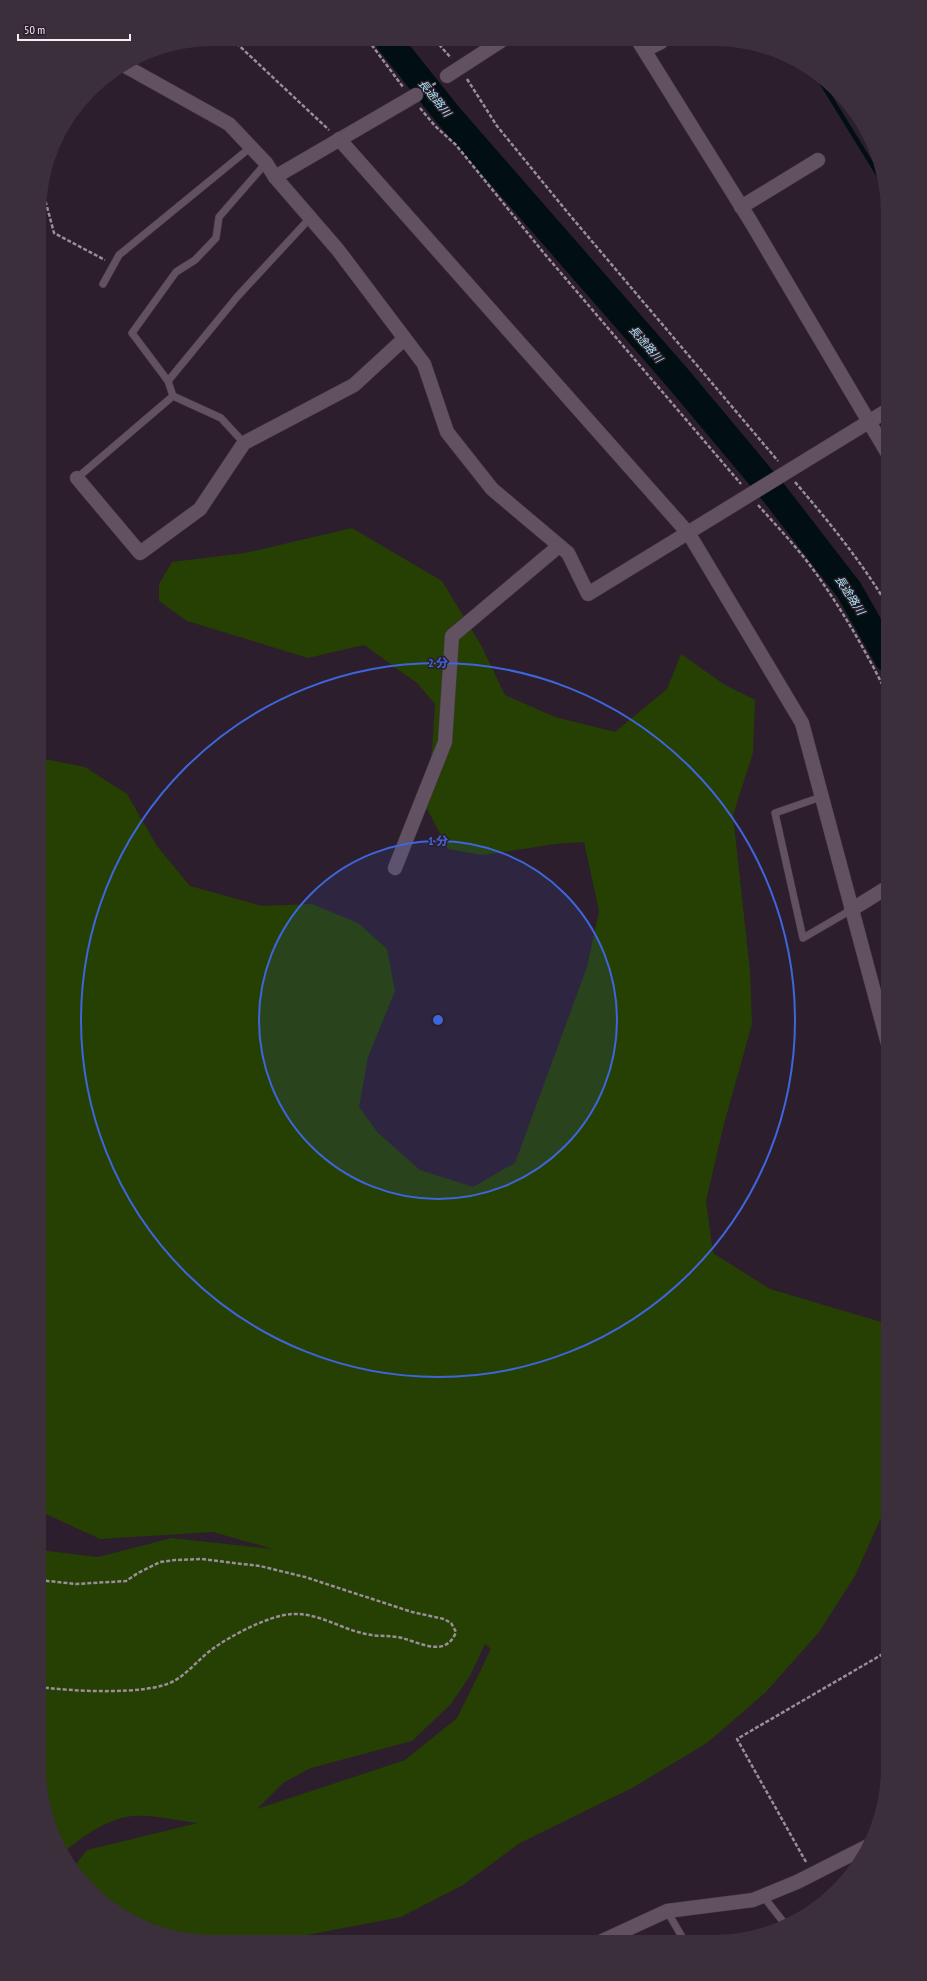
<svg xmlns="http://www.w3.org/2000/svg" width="927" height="1981" viewBox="0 0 927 1981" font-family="'PT Sans Narrow','Noto Sans JP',sans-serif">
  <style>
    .green { fill: #263f03; fill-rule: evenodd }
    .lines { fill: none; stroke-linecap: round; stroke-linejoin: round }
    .stream { stroke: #010f13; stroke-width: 4.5 }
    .river { stroke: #010f13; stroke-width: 27 }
    .service-casing { stroke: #463a46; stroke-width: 8 }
    .minor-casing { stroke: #463a46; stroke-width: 15 }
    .path { stroke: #998e99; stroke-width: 2.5; stroke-dasharray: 4 2; stroke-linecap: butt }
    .service { stroke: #615161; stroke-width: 7 }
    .minor { stroke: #615161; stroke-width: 14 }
    .ring { fill: none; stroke: #3e66dc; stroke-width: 2 }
    .labels { text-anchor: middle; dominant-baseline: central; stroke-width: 3; stroke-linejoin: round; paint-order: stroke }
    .water-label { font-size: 11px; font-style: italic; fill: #ade9f7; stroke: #2c1e2c }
    .centre { fill: #3e66dc; stroke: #2c1e2c; stroke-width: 2 }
    .ring-label { font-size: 12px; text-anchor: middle; font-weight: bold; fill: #3e66dc; stroke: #2c1e2c; stroke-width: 3; stroke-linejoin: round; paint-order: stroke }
  </style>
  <rect width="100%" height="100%" fill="#2c1e2c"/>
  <path class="green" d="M 352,528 L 442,581 L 481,645 L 505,695 L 555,717 L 615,732 L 667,689 L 681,654 L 725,685 L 755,700 L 753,753 L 733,815 L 750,971 L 752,1024 L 724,1124 L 706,1201 L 713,1253 L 770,1289 L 888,1324 L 888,1500 L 886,1507 L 855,1576 L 819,1632 L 765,1693 L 707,1743 L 632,1788 L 520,1843 L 463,1885 L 401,1917 L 302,1936 L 260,1939 L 179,1939 L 136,1924 L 98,1899 L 73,1868 L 87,1850 L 198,1823 C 181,1821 150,1814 134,1816 C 110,1817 79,1838 62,1854 L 45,1813 L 39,1768 L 39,1550 L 98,1557 L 172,1538 L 273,1549 L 213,1532 L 100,1539 L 39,1511 L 39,758 L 85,767 L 127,794 L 157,846 L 190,886 L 262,906 L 312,904 L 358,923 L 387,949 L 395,991 L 368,1057 L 359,1107 L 378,1133 L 420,1170 L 473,1187 L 515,1163 L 587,967 L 599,911 L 584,842 L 556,844 L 483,855 L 448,849 L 424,803 L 432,750 L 435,704 L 417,683 L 364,645 L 308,658 L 187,621 L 159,601 L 159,584 L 172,562 L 245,553 ZM 485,1644 L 491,1649 L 457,1718 L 405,1760 L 257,1809 L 283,1783 L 311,1768 L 412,1741 L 450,1705 L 470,1676 Z"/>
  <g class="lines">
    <path class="stream" d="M 816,74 L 884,184"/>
    <path class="river" d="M 388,40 L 448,115 L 676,376 L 774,493 L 849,590 L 888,659"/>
    <g class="service-casing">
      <g id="service">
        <path d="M 103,284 L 119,255 L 251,147"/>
        <path d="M 168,381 L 237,297 L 311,217"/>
        <path d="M 173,396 L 221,418 L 244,443"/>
        <path d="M 77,478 L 173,396 L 168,381 L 132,333 L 176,272 L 195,260 L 216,238 L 219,217 L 266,163"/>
        <path d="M 821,797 L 775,813 L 803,938 L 851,910"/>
        <path d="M 763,1896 L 785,1924"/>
        <path d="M 667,1911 L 685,1942"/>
      </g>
    </g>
    <g class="minor-casing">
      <g id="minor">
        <path d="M 639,42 L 751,222 L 888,454"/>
        <path d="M 645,50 L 661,42"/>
        <path d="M 125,66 L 229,124 L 266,163 L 275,177 L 338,250 L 424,364 L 447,432 L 492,489 L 568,553 L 588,594 L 888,410"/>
        <path d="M 447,76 L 501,41"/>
        <path d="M 339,139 L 689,534 L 802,723 L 888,1044"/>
        <path d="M 275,177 L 416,95"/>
        <path d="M 741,207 L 818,160"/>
        <path d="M 77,478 L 140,553 L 200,509 L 244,443 L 354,385 L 404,339"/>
        <path d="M 395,868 L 445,742 L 452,636 L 559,546"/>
        <path d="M 851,910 L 888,887"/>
        <path d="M 602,1941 L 667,1911 L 753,1900 L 797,1882 L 868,1846"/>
      </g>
    </g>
    <g class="path">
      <path d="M 232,39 L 329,130"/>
      <path d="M 368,40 L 403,87"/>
      <path d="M 435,40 L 451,58"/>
      <path d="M 467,79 L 497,126 L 568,213 L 778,461"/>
      <path d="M 427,88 L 436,83"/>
      <path d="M 420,108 L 435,126 L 456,145 L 543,252 L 741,484"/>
      <path d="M 41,197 L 46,203 L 54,233 L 105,260"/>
      <path d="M 795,482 C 829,522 861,561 888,606"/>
      <path d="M 758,505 C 774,523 791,541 806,560 C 838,602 865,649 888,696"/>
      <path d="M 39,1687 C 71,1691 147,1696 174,1681 C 188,1673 198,1660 211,1650 C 230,1636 269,1615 293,1614 C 319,1613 341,1629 366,1634 C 378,1637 390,1635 402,1638 C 421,1643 446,1658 456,1632 L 451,1623 L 444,1619 L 412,1612 L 305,1577 L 260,1566 L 225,1562 L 202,1559 L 175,1560 L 160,1562 L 138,1573 L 126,1581 L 76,1584 L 39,1580"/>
      <path d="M 806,1862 L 737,1739 L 888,1651"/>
    </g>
    <use href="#service" class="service"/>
    <use href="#minor" class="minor"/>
  </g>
  <circle cx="438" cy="1020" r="179" fill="#3e66dc" fill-opacity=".12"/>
  <g class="ring">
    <circle cx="438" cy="1020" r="179"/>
    <circle cx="438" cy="1020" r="357"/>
  </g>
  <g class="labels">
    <g class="water-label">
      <text transform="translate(435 98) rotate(51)">長途路川</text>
      <text transform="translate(646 344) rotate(49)">長途路川</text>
      <text transform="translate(850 595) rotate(57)">長途路川</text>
    </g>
  </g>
  <path d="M0 0H927V1981H0ZM213 46H714A167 167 0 0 1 881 213V1768A167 167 0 0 1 714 1935H213A167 167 0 0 1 46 1768V213A167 167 0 0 1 213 46Z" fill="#3c2f3c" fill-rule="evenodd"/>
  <circle cx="438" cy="1020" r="6" class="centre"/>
  <g class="ring-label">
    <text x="438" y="667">2 分</text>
    <text x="438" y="845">1 分</text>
  </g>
  <path d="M18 34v6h112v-6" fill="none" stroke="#f6edf6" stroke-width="2"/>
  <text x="24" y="34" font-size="12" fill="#f6edf6" stroke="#2c1e2c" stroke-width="3" paint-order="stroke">50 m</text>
</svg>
